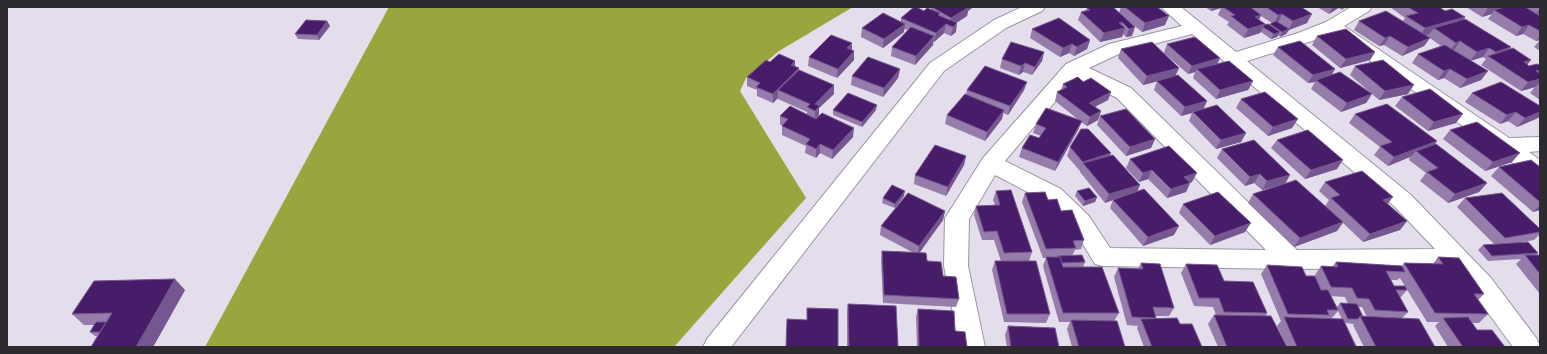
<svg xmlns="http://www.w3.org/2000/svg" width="1547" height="354" viewBox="0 0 1547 354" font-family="'Noto Sans',sans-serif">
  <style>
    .forest { fill: #9ba53e }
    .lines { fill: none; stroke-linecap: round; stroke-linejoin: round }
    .minor-casing { stroke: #9c95a3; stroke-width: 2 }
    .tertiary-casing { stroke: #9c95a3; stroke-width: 2 }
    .minor { fill: #fff; fill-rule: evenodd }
    .tertiary { fill: #fff; fill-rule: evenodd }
    .wall { fill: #967caa; fill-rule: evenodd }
    .shaded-wall { fill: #76568f }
    .building { fill: #471c68; stroke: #76568f }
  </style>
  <rect width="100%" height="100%" fill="#e4ddeb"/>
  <path class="forest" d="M 389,7 L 853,7 L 779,51 L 746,78 L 740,91 L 806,198 L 674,347 L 205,347 Z"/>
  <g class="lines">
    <g class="minor-casing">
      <path id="minor" d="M 1161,7 L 1181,7 L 1236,52 L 1298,33 L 1326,22 L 1351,7 L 1372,7 L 1369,11 L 1344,26 L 1509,138 L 1540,137 L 1540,151 L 1529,152 L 1540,160 L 1540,179 L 1532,177 L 1437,107 L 1330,33 L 1312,41 L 1247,61 L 1411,195 L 1491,278 L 1537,339 L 1540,347 L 1513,347 L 1473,292 L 1452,268 L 1291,269 L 1103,266 L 1095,264 L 1073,228 L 1045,201 L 995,175 L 969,219 L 968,266 L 985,347 L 959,347 L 944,266 L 945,218 L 949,212 L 983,158 L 1066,64 L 1109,44 L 1182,26 ZM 1192,34 L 1395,207 L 1435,249 L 1297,250 L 1131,88 L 1089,68 L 1123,52 ZM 1076,77 L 1117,98 L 1266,250 L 1110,248 L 1089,216 L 1061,189 L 1005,161 Z"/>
    </g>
    <g class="tertiary-casing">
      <path id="tertiary" d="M 1022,7 L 1045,7 L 1042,11 L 1006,28 L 944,71 L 731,347 L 703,347 L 707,339 L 930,63 L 994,20 Z"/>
    </g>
    <use href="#minor" class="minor"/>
    <use href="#tertiary" class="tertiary"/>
  </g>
  <g class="wall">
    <path d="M 931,7 L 973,7 L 972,8 L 968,11 L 967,16 L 956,23 L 956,32 L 951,36 L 944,33 L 934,42 L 933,42 L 933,45 L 915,65 L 891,56 L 892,47 L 908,30 L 904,29 L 904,32 L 883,48 L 861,37 L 862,28 L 901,21 L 901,18 L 931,9 Z"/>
    <path d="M 1121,7 L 1157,7 L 1165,25 L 1142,32 L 1130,22 L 1132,36 L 1126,37 L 1123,34 L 1122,37 L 1100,42 L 1078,20 L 1081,12 L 1086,10 L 1087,8 L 1119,13 Z"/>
    <path d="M 1205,7 L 1301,7 L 1307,23 L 1289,30 L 1286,34 L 1280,37 L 1278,35 L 1277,37 L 1271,39 L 1261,32 L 1260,33 L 1244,38 L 1227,25 L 1229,22 L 1218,15 L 1221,8 L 1211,11 ZM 1261,16 L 1272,23 L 1270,24 L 1269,25 L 1264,25 L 1265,24 L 1259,20 Z"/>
    <path d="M 1317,7 L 1346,7 L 1342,10 L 1339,8 L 1329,14 Z"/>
    <path d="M 1390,7 L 1439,7 L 1445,11 L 1465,17 L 1464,19 L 1509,50 L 1528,65 L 1539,84 L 1540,83 L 1540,100 L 1530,93 L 1535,87 L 1521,91 L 1481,65 L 1486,59 L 1483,57 L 1470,61 L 1488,71 L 1481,80 L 1460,88 L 1444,78 L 1438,80 L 1412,63 L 1418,54 L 1441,46 L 1430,38 L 1424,46 L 1402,56 L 1384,45 L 1379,46 L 1354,30 L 1359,21 L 1403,21 L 1405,18 Z"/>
    <path d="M 1466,7 L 1540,7 L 1540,14 L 1538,15 L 1540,16 L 1540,40 L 1536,41 L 1523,34 L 1516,36 L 1488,19 L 1492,14 L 1482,17 Z"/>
    <path d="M 327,21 L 330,26 L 319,40 L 298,39 L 295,34 Z"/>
    <path d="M 1032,29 L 1090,40 L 1087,49 L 1074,56 L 1069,53 L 1060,57 L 1030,38 Z"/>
    <path d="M 1317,36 L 1375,52 L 1370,60 L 1340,68 L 1312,45 Z"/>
    <path d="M 1540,40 L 1540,51 L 1534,47 Z"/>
    <path d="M 852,43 L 852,50 L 854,51 L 854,60 L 837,78 L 808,66 L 809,57 Z"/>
    <path d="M 1167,44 L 1217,64 L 1253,81 L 1248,90 L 1216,99 L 1193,78 L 1195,72 L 1188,74 L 1165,54 L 1176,76 L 1207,101 L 1203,109 L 1246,133 L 1241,142 L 1216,149 L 1189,121 L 1192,113 L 1181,116 L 1154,90 L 1157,81 L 1143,85 L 1118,58 L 1121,49 L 1164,53 Z"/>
    <path d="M 1278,47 L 1335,69 L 1332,74 L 1372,94 L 1366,103 L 1341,112 L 1311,89 L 1315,82 L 1308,83 L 1273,55 Z"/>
    <path d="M 1044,52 L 1042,61 L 1032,75 L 1023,72 L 1019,75 L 1000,68 L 1002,59 Z"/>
    <path d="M 770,62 L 795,66 L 799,70 L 834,94 L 819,108 L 819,115 L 816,118 L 853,137 L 832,159 L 820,153 L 816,158 L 805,153 L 806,146 L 782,135 L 782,126 L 780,124 L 780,116 L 807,114 L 807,112 L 778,99 L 778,98 L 773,103 L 757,96 L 757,90 L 747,86 L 747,77 Z"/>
    <path d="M 1355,66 L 1408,94 L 1379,100 L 1350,75 Z"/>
    <path d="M 900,69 L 898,78 L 883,97 L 851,85 L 852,76 Z"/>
    <path d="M 1027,82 L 1024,90 L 1008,115 L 1003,113 L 1002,119 L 985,141 L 945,124 L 947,115 L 966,94 L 967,90 Z"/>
    <path d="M 1083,82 L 1111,92 L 1108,100 L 1095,107 L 1101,111 L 1098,120 L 1087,126 L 1081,122 L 1078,130 L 1055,171 L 1019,157 L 1022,148 L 1039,138 L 1041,136 L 1033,133 L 1036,124 L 1080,121 L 1055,101 L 1057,92 L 1061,90 L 1063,84 Z"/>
    <path d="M 1472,93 L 1540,106 L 1540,116 L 1538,118 L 1517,127 L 1508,121 L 1500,124 L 1465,102 Z"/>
    <path d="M 1402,97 L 1456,123 L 1428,131 L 1395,106 Z"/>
    <path d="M 1241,99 L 1292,128 L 1268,136 L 1236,108 Z"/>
    <path d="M 833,110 L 876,110 L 862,127 L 833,115 Z"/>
    <path d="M 1355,114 L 1437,141 L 1435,144 L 1487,183 L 1479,192 L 1448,203 L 1420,181 L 1426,173 L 1409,160 L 1410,157 L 1388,166 L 1374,155 L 1380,147 L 1349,123 Z"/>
    <path d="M 1100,116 L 1155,139 L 1151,148 L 1126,156 L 1097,125 Z"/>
    <path d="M 1450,130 L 1512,162 L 1485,171 L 1443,139 Z"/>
    <path d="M 1277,140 L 1337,169 L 1305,179 L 1271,148 Z"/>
    <path d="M 1070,147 L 1110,156 L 1140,185 L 1137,192 L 1174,235 L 1143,246 L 1110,208 L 1113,200 L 1105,203 L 1080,172 L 1080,171 L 1067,156 Z"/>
    <path d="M 1222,149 L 1325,206 L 1329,200 L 1319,191 L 1325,182 L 1388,204 L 1407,221 L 1400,230 L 1363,242 L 1343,223 L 1337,231 L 1294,247 L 1248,203 L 1253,194 L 1280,185 L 1262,190 L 1254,183 L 1245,186 L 1217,158 Z"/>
    <path d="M 966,156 L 964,165 L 946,196 L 914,184 L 915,175 Z"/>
    <path d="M 1130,159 L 1192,182 L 1190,183 L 1186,192 L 1167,198 L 1148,179 L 1139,182 L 1126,168 Z"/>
    <path d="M 1499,167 L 1540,167 L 1540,210 L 1533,212 L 1491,176 Z"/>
    <path d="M 996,191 L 1032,252 L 1029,261 L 1012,261 L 1050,314 L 1046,323 L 1004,322 L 992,270 L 995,261 L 1001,261 L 994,240 L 982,240 L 974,215 L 976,206 L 995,205 L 993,200 Z"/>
    <path d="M 1077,191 L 1097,197 L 1095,202 L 1083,206 L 1075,196 Z"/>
    <path d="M 1025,193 L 1048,200 L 1061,211 L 1084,240 L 1081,249 L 1075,250 L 1072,256 L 1085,262 L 1083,267 L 1119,313 L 1114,321 L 1125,347 L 1072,347 L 1067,329 L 1070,322 L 1059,322 L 1043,266 L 1046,258 L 1043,258 L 1022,202 Z"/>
    <path d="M 904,196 L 895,208 L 882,203 L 883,198 Z"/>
    <path d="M 1465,198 L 1540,229 L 1540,234 L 1534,240 L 1522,242 L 1538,253 L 1536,255 L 1540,255 L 1540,294 L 1516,264 L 1521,259 L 1488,261 L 1478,250 L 1483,245 L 1494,244 L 1457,207 Z"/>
    <path d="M 1183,204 L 1245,232 L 1210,245 L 1179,213 Z"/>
    <path d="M 945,211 L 943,220 L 919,252 L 943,276 L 959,299 L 956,307 L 883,303 L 881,260 L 882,251 L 912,252 L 880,235 L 881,226 Z"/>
    <path d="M 1438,257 L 1484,294 L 1478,300 L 1488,314 L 1479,323 L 1472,323 L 1477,330 L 1505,347 L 1448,347 L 1435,326 L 1439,322 L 1427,322 L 1406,288 L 1407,290 L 1400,298 L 1408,312 L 1402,318 L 1435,347 L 1364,347 L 1353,325 L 1354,324 L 1345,323 L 1357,347 L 1287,347 L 1277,326 L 1281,321 L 1261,274 L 1267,265 L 1306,276 L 1318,283 L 1315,275 L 1321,266 L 1332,267 L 1336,262 L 1402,266 L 1404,263 L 1433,264 ZM 1400,278 L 1405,286 L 1394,286 L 1391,280 L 1397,280 ZM 1331,296 L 1345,297 L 1348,304 L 1340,303 L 1337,307 ZM 1358,307 L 1362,307 L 1367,317 L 1363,317 ZM 1338,311 L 1342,319 L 1326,319 L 1331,319 Z"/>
    <path d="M 1141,263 L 1174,308 L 1169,316 L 1156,316 L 1156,319 L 1180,324 L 1202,347 L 1144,347 L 1137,328 L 1138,326 L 1127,325 L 1114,277 L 1118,268 L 1138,269 Z"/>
    <path d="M 1186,264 L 1224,281 L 1267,313 L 1266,316 L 1287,347 L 1218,347 L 1208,324 L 1214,315 L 1216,315 L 1213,307 L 1194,306 L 1181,273 Z"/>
    <path d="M 185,290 L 153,347 L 91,347 L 97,336 L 95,336 L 90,332 L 94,325 L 84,325 L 72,314 Z"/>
    <path d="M 848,304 L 898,347 L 847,347 L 847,313 Z"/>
    <path d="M 918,309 L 967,347 L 917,347 L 916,317 Z"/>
    <path d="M 1008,326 L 1059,347 L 1007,347 L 1005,335 Z"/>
  </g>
  <g class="shaded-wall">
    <path d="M 966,7 L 973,7 L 972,8 L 968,11 L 967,16 L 950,27 L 951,18 Z"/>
    <path d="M 1213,7 L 1221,7 L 1221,8 L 1211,11 Z"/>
    <path d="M 1333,7 L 1339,7 L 1338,8 L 1329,14 Z"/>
    <path d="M 1492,7 L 1509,7 L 1494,10 L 1492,14 L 1482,17 L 1488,8 Z"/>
    <path d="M 1540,9 L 1540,14 L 1535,15 Z"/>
    <path d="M 1282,14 L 1278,23 L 1274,24 L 1278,15 Z"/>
    <path d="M 1312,14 L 1307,23 L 1289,30 L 1286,34 L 1280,37 L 1282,32 L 1289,29 L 1293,21 Z"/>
    <path d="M 1261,15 L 1257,24 L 1255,17 Z"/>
    <path d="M 1169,16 L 1165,25 L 1142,32 L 1145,23 Z"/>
    <path d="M 1465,17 L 1459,26 L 1434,28 L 1429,34 L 1419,37 L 1425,28 Z"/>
    <path d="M 327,21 L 330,26 L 319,40 L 317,35 Z"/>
    <path d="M 1122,22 L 1120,30 L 1125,28 L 1122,37 L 1100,42 L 1104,33 L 1119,23 Z"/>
    <path d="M 957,23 L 956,32 L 951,36 L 953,27 Z"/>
    <path d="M 905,24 L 904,32 L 883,48 L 884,39 Z"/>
    <path d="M 946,24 L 944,33 L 934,42 L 936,33 Z"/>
    <path d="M 1265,24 L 1260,33 L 1244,38 L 1248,29 Z"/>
    <path d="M 1529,25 L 1523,34 L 1516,36 L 1522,27 Z"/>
    <path d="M 1135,27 L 1132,36 L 1126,37 L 1129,29 Z"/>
    <path d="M 1280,32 L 1277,37 L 1271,39 L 1274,34 Z"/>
    <path d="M 934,36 L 933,45 L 915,65 L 916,56 Z"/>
    <path d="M 1390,36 L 1384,45 L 1379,46 L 1385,38 Z"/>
    <path d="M 1540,36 L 1540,40 L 1536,41 Z"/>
    <path d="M 1430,38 L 1424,46 L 1402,56 L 1408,47 Z"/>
    <path d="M 1090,40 L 1087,49 L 1074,56 L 1077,47 Z"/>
    <path d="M 1460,41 L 1454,50 L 1450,51 L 1456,43 Z"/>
    <path d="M 852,43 L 852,51 L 847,48 Z"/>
    <path d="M 1072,44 L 1069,53 L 1060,57 L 1063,48 Z"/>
    <path d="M 1511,47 L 1504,56 L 1491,58 L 1496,52 Z"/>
    <path d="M 1489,48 L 1483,57 L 1470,61 L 1477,52 Z"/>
    <path d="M 854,51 L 854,60 L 837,78 L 838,69 Z"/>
    <path d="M 1044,52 L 1042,61 L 1032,75 L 1035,67 Z"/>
    <path d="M 1375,52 L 1370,60 L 1340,68 L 1346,59 Z"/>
    <path d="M 1220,58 L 1216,67 L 1197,69 L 1195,72 L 1188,74 L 1192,66 Z"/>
    <path d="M 1531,60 L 1524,69 L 1524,62 Z"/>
    <path d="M 795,61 L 795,70 L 791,65 Z"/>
    <path d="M 1025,63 L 1023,72 L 1019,75 L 1021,66 Z"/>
    <path d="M 799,68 L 799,77 L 778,90 L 778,98 L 773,103 L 773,94 Z"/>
    <path d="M 1179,68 L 1175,77 L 1143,85 L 1147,76 Z"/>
    <path d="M 900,69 L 898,78 L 883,97 L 884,88 Z"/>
    <path d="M 1335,69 L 1330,78 L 1316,80 L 1315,82 L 1308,83 L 1313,75 Z"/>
    <path d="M 1450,69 L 1444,78 L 1438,80 L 1444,71 Z"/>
    <path d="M 1540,70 L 1540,76 L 1536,71 Z"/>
    <path d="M 1488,71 L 1481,80 L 1460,88 L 1467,79 Z"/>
    <path d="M 1540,79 L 1540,83 L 1539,85 L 1538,84 L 1535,87 L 1521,91 L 1528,82 Z"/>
    <path d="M 1253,81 L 1248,90 L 1216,99 L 1220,90 Z"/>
    <path d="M 1027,82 L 1024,90 L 1008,115 L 1010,106 Z"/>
    <path d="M 834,85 L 834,94 L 819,108 L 819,115 L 815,120 L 815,104 Z"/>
    <path d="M 1414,85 L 1408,94 L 1379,100 L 1385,91 Z"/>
    <path d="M 1111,92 L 1108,100 L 1086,111 L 1089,103 Z"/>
    <path d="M 1372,94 L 1366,103 L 1341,112 L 1347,103 Z"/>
    <path d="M 1207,101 L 1203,110 L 1193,112 L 1192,113 L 1181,116 L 1185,107 Z"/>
    <path d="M 877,105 L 876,110 L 862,127 L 862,122 Z"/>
    <path d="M 1004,110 L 1002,119 L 985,141 L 987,132 Z"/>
    <path d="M 1101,111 L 1098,120 L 1087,126 L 1090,117 Z"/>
    <path d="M 1516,112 L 1508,121 L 1500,124 L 1507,115 Z"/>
    <path d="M 1540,112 L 1540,116 L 1538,118 L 1517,127 L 1525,118 Z"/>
    <path d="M 1463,114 L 1456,123 L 1428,131 L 1434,122 Z"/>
    <path d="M 1298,119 L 1292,128 L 1268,136 L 1273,127 Z"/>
    <path d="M 1082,121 L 1078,130 L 1055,171 L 1058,162 Z"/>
    <path d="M 854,128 L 853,137 L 832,159 L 833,150 Z"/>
    <path d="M 1246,133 L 1241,142 L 1216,149 L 1221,140 Z"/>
    <path d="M 1155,139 L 1151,148 L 1126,156 L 1130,147 Z"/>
    <path d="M 1437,141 L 1430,150 L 1416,151 L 1410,157 L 1388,166 L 1394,157 Z"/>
    <path d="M 820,144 L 820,153 L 816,158 L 816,149 Z"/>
    <path d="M 1111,153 L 1108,162 L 1083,163 L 1080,171 L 1083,162 Z"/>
    <path d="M 1520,153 L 1512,162 L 1485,171 L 1493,162 Z"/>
    <path d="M 966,156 L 964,165 L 946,196 L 948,187 Z"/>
    <path d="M 1343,160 L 1337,169 L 1305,179 L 1311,170 Z"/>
    <path d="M 1152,170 L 1148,179 L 1139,182 L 1143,173 Z"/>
    <path d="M 1197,173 L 1192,182 L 1180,186 L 1184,177 Z"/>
    <path d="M 1260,174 L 1254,183 L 1245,186 L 1250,177 Z"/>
    <path d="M 1290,175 L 1285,184 L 1262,190 L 1267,181 Z"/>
    <path d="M 1190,183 L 1186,192 L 1167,198 L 1171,189 Z"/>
    <path d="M 1487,183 L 1479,192 L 1448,203 L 1455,194 Z"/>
    <path d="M 1140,185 L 1136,194 L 1113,200 L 1105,203 L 1109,194 Z"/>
    <path d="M 905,191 L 904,196 L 895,208 L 895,204 Z"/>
    <path d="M 1097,197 L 1095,202 L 1083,206 L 1085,201 Z"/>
    <path d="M 1393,197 L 1386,206 L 1383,200 Z"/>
    <path d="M 1540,205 L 1540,210 L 1533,212 Z"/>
    <path d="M 945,211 L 943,220 L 918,255 L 919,246 Z"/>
    <path d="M 1407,221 L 1400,230 L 1363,242 L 1370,234 Z"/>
    <path d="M 1343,222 L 1337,231 L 1294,247 L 1300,238 Z"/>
    <path d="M 1251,223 L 1245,232 L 1210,245 L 1215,236 Z"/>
    <path d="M 1179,226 L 1174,235 L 1143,246 L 1148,237 Z"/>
    <path d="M 175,279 L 185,290 L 153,347 L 136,347 Z"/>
  </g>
  <g class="building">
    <path d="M 914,7 L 916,7 L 924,11 L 927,8 L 940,13 L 938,15 L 957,23 L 953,27 L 946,24 L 936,33 L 901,18 Z"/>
    <path d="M 932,7 L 969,7 L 951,18 Z"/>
    <path d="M 1090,7 L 1113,7 L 1135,27 L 1129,29 L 1122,22 L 1119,23 L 1125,28 L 1104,33 L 1081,12 L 1090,10 L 1087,8 Z"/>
    <path d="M 1125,7 L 1157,7 L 1169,16 L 1145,23 Z"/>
    <path d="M 1223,7 L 1250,7 L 1261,15 L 1255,17 L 1265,24 L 1248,29 L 1231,16 L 1235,15 Z"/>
    <path d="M 1266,7 L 1301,7 L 1312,14 L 1293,21 L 1282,14 L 1278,15 Z"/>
    <path d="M 1408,7 L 1439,7 L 1445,11 L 1452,9 L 1465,17 L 1425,28 L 1406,16 L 1418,13 Z"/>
    <path d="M 1505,7 L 1525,7 L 1540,16 L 1540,31 L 1529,25 L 1522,27 L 1494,10 Z"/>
    <path d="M 1386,11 L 1430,38 L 1408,47 L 1390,36 L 1385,38 L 1359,21 Z"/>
    <path d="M 883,13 L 905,24 L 884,39 L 862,28 Z"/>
    <path d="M 1059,18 L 1090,40 L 1077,47 L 1072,44 L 1063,48 L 1032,29 Z"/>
    <path d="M 1465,19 L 1511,47 L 1496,52 L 1489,48 L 1477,52 L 1460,41 L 1456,43 L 1434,28 Z"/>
    <path d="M 306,20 L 327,21 L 317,35 L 295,34 Z"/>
    <path d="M 1276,21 L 1289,29 L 1282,32 L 1270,24 Z"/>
    <path d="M 1268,24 L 1280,32 L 1274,34 L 1263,27 L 1264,25 Z"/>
    <path d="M 911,27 L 934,36 L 916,56 L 892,47 Z"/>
    <path d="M 1346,29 L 1375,52 L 1346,59 L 1317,36 Z"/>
    <path d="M 831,35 L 852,43 L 847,48 L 854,51 L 838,69 L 809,57 Z"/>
    <path d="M 1195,37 L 1220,58 L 1192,66 L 1167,44 Z"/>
    <path d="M 1300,41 L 1335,69 L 1313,75 L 1278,47 Z"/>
    <path d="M 1011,42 L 1044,52 L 1035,67 L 1025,63 L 1021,66 L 1002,59 Z"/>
    <path d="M 1152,42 L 1179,68 L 1147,76 L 1121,49 Z"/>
    <path d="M 1445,45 L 1488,71 L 1467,79 L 1450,69 L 1444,71 L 1418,54 Z"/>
    <path d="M 1513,48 L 1531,60 L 1524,62 L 1529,66 L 1537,64 L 1540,65 L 1540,70 L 1536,71 L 1540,74 L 1540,79 L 1528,82 L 1488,56 Z"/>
    <path d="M 779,54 L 795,61 L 791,65 L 799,68 L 773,94 L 756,87 L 760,83 L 747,77 L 766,60 L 770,62 Z"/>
    <path d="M 868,57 L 900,69 L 884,88 L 852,76 Z"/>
    <path d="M 1383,60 L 1414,85 L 1385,91 L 1355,66 Z"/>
    <path d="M 1229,61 L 1253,81 L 1220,90 L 1197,69 Z"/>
    <path d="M 985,66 L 1027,82 L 1010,106 L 967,90 Z"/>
    <path d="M 799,70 L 834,85 L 815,104 L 820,106 L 815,111 L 807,107 L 810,104 L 778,90 Z"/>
    <path d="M 1340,72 L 1372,94 L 1347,103 L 1316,80 Z"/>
    <path d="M 1178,75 L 1207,101 L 1185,107 L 1157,81 Z"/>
    <path d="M 1078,77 L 1083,82 L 1091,78 L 1111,92 L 1089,103 L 1101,111 L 1090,117 L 1057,92 L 1067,87 L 1063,84 Z"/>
    <path d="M 1501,82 L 1540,106 L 1540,112 L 1525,118 L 1516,112 L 1507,115 L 1472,93 Z"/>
    <path d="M 1430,89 L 1463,114 L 1434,122 L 1402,97 Z"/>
    <path d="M 1265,92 L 1298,119 L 1273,127 L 1241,99 Z"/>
    <path d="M 848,93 L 877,105 L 862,122 L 833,110 Z"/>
    <path d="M 965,94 L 1004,110 L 987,132 L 947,115 Z"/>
    <path d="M 1387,104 L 1437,141 L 1394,157 L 1380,146 L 1392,142 L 1355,114 Z"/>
    <path d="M 1217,105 L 1246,133 L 1221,140 L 1193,112 Z"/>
    <path d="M 790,106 L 816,119 L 822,113 L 854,128 L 833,150 L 820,144 L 816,149 L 806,144 L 810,139 L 782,126 L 788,119 L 780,116 Z"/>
    <path d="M 1046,108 L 1082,121 L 1058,162 L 1022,148 L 1030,135 L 1039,138 L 1046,128 L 1036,124 Z"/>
    <path d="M 1126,109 L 1155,139 L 1130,147 L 1100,116 Z"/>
    <path d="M 1477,122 L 1520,153 L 1493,162 L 1450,130 Z"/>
    <path d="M 1081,129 L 1088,129 L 1111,153 L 1083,162 L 1070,147 Z"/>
    <path d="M 1308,130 L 1343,160 L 1311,170 L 1277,140 Z"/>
    <path d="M 1254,140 L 1290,175 L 1267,181 L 1260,174 L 1250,177 L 1222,149 Z"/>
    <path d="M 1436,144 L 1487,183 L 1455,194 L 1427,172 L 1438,168 L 1416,151 Z"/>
    <path d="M 935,145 L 966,156 L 948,187 L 915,175 Z"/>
    <path d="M 1169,146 L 1197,173 L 1184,177 L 1190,183 L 1171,189 L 1152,170 L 1143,173 L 1130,159 Z"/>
    <path d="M 1113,155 L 1140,185 L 1109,194 L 1083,163 Z"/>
    <path d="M 1531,160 L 1540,167 L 1540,202 L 1499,167 Z"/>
    <path d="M 1362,171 L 1393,197 L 1383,200 L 1407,221 L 1370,234 L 1331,198 L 1340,195 L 1325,182 Z"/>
    <path d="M 1296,180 L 1343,222 L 1300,238 L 1253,194 Z"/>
    <path d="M 892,185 L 905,191 L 895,204 L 883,198 Z"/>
    <path d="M 1089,188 L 1097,197 L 1085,201 L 1077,191 Z"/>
    <path d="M 1144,189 L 1179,226 L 1148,237 L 1113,200 Z"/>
    <path d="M 1011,190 L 1032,252 L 1004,253 L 997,231 L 984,232 L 976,206 L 1000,205 L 996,191 Z"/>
    <path d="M 1045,192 L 1048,200 L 1057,199 L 1061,211 L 1072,210 L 1084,240 L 1073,241 L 1076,248 L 1046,249 L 1025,193 Z"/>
    <path d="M 1218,192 L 1251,223 L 1215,236 L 1183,204 Z"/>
    <path d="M 908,193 L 945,211 L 919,246 L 881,226 Z"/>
    <path d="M 1502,193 L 1540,229 L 1540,232 L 1505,238 L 1465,198 Z"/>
    <path d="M 1528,242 L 1538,253 L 1492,256 L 1483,245 Z"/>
    <path d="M 882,251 L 926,253 L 927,261 L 941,262 L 943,276 L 956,277 L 959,299 L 884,295 Z"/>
    <path d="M 1082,255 L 1085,262 L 1062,263 L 1060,257 L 1058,257 L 1058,256 Z"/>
    <path d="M 1525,255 L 1540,255 L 1540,274 Z"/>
    <path d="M 1046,257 L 1060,257 L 1063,267 L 1102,267 L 1119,313 L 1063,313 Z"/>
    <path d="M 1438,257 L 1459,258 L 1484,294 L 1474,294 L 1488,314 L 1435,313 L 1404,263 L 1443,264 Z"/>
    <path d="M 995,261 L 1036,261 L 1050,314 L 1007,314 Z"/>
    <path d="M 1336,262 L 1402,266 L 1405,272 L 1386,271 L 1394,286 L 1405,286 L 1407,290 L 1396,290 L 1408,312 L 1375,310 L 1369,299 L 1357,298 L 1352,288 L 1331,287 L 1321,266 L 1338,267 Z"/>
    <path d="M 1141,263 L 1160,264 L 1174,308 L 1153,307 L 1156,318 L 1132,317 L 1118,268 L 1143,269 Z"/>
    <path d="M 1186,264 L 1217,265 L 1224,281 L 1253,282 L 1267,313 L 1224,312 L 1219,298 L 1199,298 Z"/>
    <path d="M 1267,265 L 1302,267 L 1306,276 L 1315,276 L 1321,290 L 1328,290 L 1338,310 L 1327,310 L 1329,315 L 1288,314 Z"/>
    <path d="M 175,279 L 136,347 L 91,347 L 112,313 L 72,314 L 94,281 Z"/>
    <path d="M 1340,303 L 1357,304 L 1363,317 L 1360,316 L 1358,319 L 1348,319 Z"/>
    <path d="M 848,304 L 896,306 L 898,347 L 849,347 Z"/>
    <path d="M 807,308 L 838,309 L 838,347 L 786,347 L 787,319 L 807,320 Z"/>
    <path d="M 918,309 L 954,311 L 955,331 L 965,332 L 967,347 L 919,347 Z"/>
    <path d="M 1214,315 L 1271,316 L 1287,347 L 1227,347 Z"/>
    <path d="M 1360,316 L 1419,319 L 1435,347 L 1376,347 Z"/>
    <path d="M 1284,317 L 1343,319 L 1356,347 L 1297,347 Z"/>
    <path d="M 1468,317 L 1477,330 L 1492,330 L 1505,347 L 1463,347 L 1443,318 Z"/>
    <path d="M 1177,318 L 1180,324 L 1192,324 L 1202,347 L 1152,347 L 1141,319 Z"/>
    <path d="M 1071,320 L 1117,321 L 1125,347 L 1079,347 Z"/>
    <path d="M 96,322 L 106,322 L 100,332 L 90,332 Z"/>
    <path d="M 1008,326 L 1055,328 L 1059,347 L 1011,347 Z"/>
  </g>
  <rect width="1547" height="354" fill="none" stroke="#2d2a30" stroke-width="16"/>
</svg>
